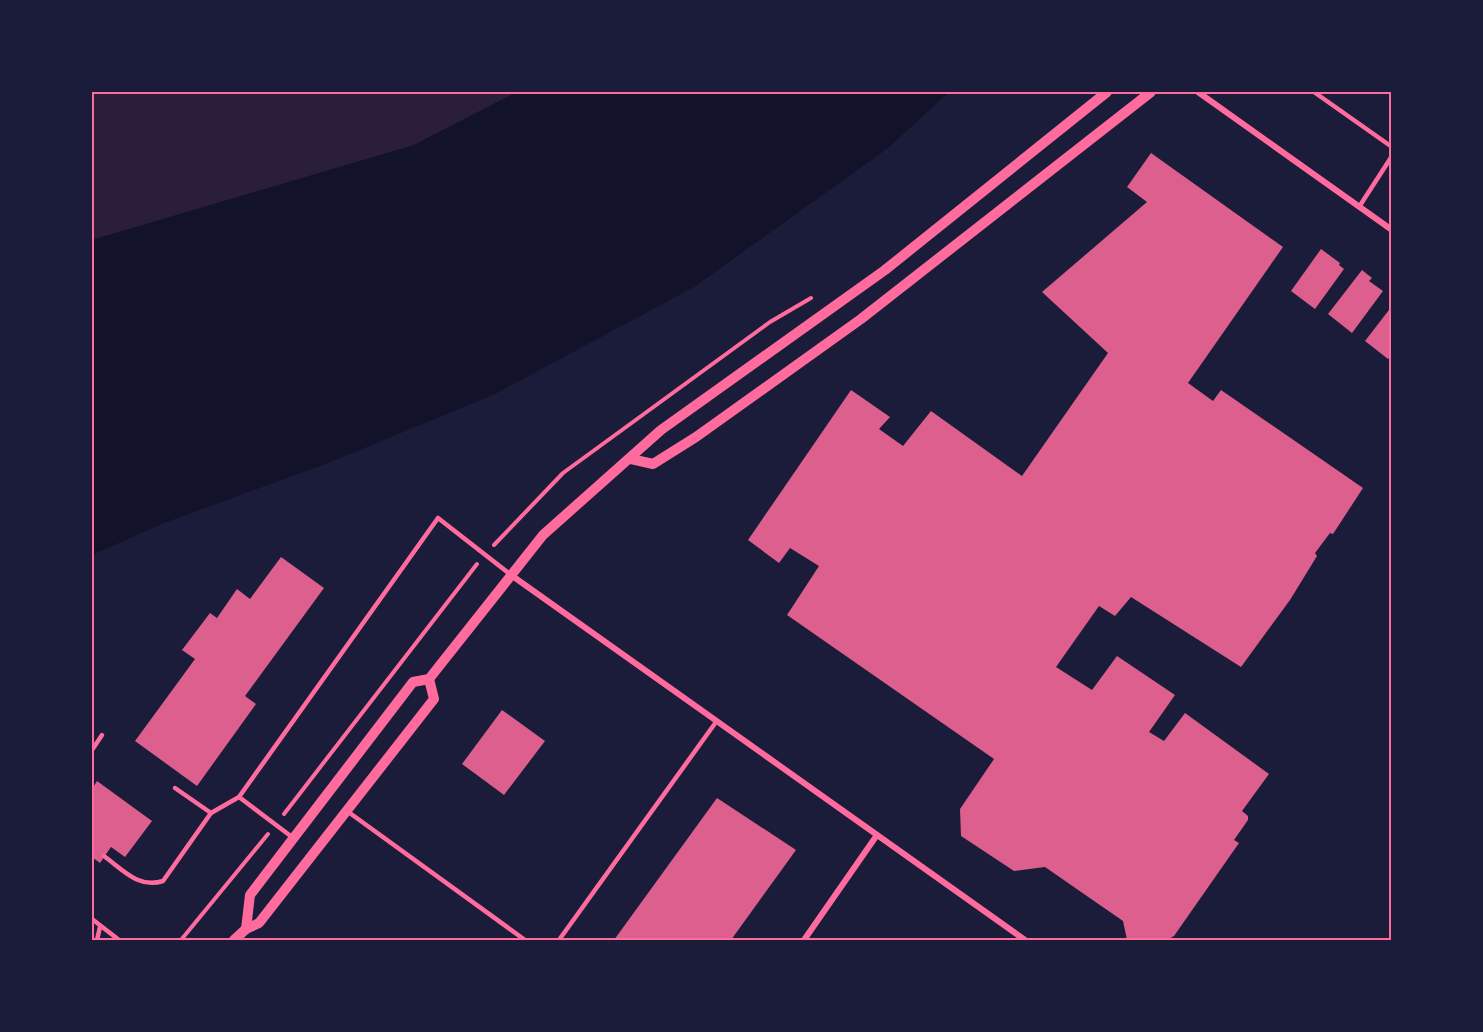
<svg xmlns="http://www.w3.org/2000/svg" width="1483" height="1032" viewBox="0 0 1483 1032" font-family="'Playfair Display',serif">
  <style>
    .green { fill: #2a1e3b }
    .water { fill: #12122b }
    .building { fill: #dd5f8e }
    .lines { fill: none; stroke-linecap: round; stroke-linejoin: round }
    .path { stroke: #ff6b9d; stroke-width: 4 }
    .service { stroke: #ff6b9d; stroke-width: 4.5 }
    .minor { stroke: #ff6b9d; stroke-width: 6 }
    .tertiary { stroke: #ff6b9d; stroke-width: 10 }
    .neatline { fill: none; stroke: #ff6b9d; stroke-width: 2 }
  </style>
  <rect width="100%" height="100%" fill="#1b1b3a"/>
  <path class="green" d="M 92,92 L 517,92 L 414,145 L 92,240 Z"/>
  <path class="water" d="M 517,92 L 949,92 L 888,148 L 694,287 L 495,394 L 328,463 L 164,523 L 92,555 L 92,240 L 414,145 Z"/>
  <g class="building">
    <path d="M 1151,153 L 1283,247 L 1188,383 L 1213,401 L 1221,390 L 1363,488 L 1333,534 L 1330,533 L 1315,553 L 1317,556 L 1290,600 L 1241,667 L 1131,597 L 1115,616 L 1099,606 L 1056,667 L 1092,690 L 1117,656 L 1175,695 L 1149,732 L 1164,741 L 1185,713 L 1269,774 L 1242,811 L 1248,816 L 1248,820 L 1234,840 L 1239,843 L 1174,936 L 1167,940 L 1127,940 L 1123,921 L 1045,867 L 1014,871 L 961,836 L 960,809 L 994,759 L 787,615 L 819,566 L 790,548 L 779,563 L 748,540 L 851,390 L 890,417 L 879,429 L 903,446 L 931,411 L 1022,476 L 1108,353 L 1042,292 L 1147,202 L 1127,187 Z"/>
    <path d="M 1321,249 L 1340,263 L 1339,265 L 1344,269 L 1315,309 L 1291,291 Z"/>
    <path d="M 1362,270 L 1372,278 L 1369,281 L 1383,291 L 1352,333 L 1328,314 Z"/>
    <path d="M 1392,306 L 1392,355 L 1388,359 L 1365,341 Z"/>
    <path d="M 281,557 L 324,588 L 245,696 L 256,704 L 197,786 L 135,741 L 195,659 L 182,650 L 210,613 L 217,618 L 237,589 L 250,599 Z"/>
    <path d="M 502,710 L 545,741 L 504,795 L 462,764 Z"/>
    <path d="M 97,781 L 152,821 L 125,857 L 111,847 L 100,863 L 92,857 L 92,789 Z"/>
    <path d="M 717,798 L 796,850 L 731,940 L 614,940 Z"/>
  </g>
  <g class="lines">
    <g class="path">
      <path d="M 494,545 L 563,473 L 770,322 L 811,298"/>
      <path d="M 284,814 L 477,564"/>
      <path d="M 181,940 L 268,834"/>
    </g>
    <g class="service">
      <path d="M 1314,92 L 1392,147"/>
      <path d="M 1359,207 L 1392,156"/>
      <path d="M 92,750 L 102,735"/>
      <path d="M 175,788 L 211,813"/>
      <path d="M 239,797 L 292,837"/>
      <path d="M 347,811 L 525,940"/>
      <path d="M 104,856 C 123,870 139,889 163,881 L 211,813 L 239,797 L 438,518 L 511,575"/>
      <path d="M 92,919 L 119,940"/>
      <path d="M 97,940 L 100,927"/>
      <path d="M 559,940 L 716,722"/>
    </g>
    <g class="minor">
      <path d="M 1198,92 L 1392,230"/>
      <path d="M 511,575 L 1025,940"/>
      <path d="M 804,940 L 877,835"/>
    </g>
    <g class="tertiary">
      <path d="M 631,459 L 653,464 L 696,437 L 861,319 L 1151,92"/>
      <path d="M 246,929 L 250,895 L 413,682 L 429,679 L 543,535 L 661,430 L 885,270 L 1107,92"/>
      <path d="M 234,940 L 246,929 L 259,923 L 434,699 L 429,679"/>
    </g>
  </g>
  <rect width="1483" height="1032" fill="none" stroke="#1b1b3a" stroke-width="186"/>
  <rect x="93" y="93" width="1297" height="846" class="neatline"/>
</svg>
